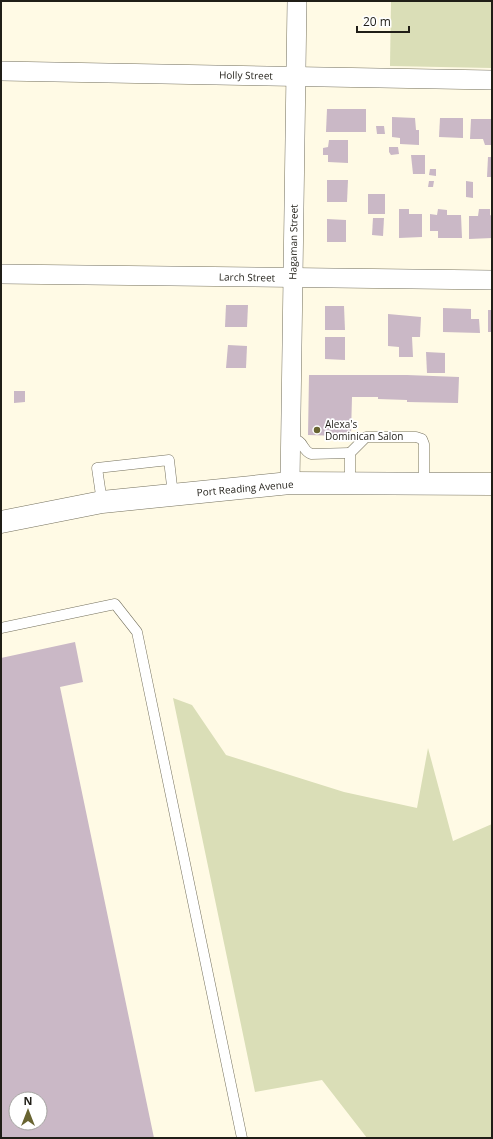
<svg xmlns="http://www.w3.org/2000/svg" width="493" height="1139" viewBox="0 0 493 1139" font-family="'Open Sans',sans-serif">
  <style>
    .green { fill: #dadeb7 }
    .building { fill: #cab8c6; fill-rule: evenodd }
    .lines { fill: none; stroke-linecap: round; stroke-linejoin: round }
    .service-casing { stroke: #75715e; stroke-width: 11 }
    .minor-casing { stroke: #75715e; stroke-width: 20 }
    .tertiary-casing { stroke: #75715e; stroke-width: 23 }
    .service { stroke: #fff; stroke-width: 10 }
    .minor { stroke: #fff; stroke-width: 19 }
    .tertiary { stroke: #fff; stroke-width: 22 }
    .poi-dot { fill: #686431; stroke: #fff; stroke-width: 1.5 }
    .labels { text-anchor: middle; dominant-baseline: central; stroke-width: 3.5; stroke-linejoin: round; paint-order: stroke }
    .street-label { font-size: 10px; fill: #201e17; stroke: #fff }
    .poi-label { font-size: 10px; fill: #201e17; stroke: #fff; text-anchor: start }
  </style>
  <rect width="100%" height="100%" fill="#fffae5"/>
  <g class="green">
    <path d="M 391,1 L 492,1 L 492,68 L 390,66 Z"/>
    <path d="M 173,698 L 192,705 L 226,755 L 344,792 L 417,808 L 428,748 L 453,841 L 492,824 L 492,1138 L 367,1138 L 322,1080 L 255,1092 Z"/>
  </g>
  <g class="building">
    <path d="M 327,109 L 366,109 L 366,132 L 326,132 Z"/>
    <path d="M 392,117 L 415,118 L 416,130 L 419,130 L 419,145 L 400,144 L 400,138 L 392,137 Z"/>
    <path d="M 440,118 L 463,118 L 463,138 L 439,137 Z"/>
    <path d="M 471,119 L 492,119 L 492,145 L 485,145 L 483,139 L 470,139 Z"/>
    <path d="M 376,126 L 384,126 L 385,134 L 377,134 Z"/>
    <path d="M 329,140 L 348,140 L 348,163 L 328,162 L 328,155 L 323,155 L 323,148 L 328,147 Z"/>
    <path d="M 389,147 L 398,147 L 399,154 L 391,155 L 389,152 Z"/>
    <path d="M 411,155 L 425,155 L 425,174 L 413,174 Z"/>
    <path d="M 488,157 L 492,157 L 492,177 L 487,177 Z"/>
    <path d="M 430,169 L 436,169 L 436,176 L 429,175 Z"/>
    <path d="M 327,180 L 348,180 L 347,202 L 327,202 Z"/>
    <path d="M 429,181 L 434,181 L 433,187 L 428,187 Z"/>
    <path d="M 466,181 L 473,182 L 473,198 L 466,197 Z"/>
    <rect x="368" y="194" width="17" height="20"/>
    <path d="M 399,209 L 409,209 L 409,214 L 422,214 L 422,237 L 399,238 Z"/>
    <path d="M 438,209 L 447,210 L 447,215 L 461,215 L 462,238 L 438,238 L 438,231 L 430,231 L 430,214 L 437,215 Z"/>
    <path d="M 479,209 L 490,209 L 490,215 L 492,216 L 492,238 L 469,239 L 469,216 L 478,216 Z"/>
    <path d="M 373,218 L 384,218 L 383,236 L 372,235 Z"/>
    <path d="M 327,219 L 346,220 L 346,242 L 327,242 Z"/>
    <path d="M 226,305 L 248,305 L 247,327 L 225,327 Z"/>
    <path d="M 325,306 L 344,306 L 345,330 L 325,330 Z"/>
    <path d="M 443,308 L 471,309 L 471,319 L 479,319 L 480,333 L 443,332 Z"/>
    <rect x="488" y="310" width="4" height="22"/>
    <path d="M 388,314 L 421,317 L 420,337 L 412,337 L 413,357 L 399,357 L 399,347 L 388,346 Z"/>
    <path d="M 325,337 L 345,337 L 345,360 L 325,359 Z"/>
    <path d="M 228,345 L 247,346 L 246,368 L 226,368 Z"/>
    <path d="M 426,352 L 445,353 L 445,373 L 427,373 Z"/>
    <path d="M 309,375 L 407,375 L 459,377 L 458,403 L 407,402 L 407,400 L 378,399 L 378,397 L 352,397 L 351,434 L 340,434 L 340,436 L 308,435 Z"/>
    <path d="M 14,391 L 25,391 L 25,402 L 14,403 Z"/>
    <path d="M 75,642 L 83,682 L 60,687 L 154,1138 L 1,1138 L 1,658 ZM 16,1099 L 40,1099 L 40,1123 L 16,1123 Z"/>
  </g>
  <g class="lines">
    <g class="service-casing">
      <g id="service">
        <path d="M 290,439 C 306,440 300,449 311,454 L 350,453"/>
        <path d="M 350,483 L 350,453 L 366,437 L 416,437 L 422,439 L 424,444 L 424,484"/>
        <path d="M 102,502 L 97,468 L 169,460 L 173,495"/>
        <path d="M 1,628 L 115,604 L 137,632 L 242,1138"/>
      </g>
    </g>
    <g class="minor-casing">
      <g id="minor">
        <path d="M 1,71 L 492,80"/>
        <path d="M 1,274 L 492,280"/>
        <path d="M 290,483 L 297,1"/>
      </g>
    </g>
    <g class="tertiary-casing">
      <path id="tertiary" d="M 1,522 L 102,502 L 290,483 L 492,484"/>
    </g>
    <use href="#service" class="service"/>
    <use href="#minor" class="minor"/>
    <use href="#tertiary" class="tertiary"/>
  </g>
  <circle class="poi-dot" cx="317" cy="430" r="4"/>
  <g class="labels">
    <g class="street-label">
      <text transform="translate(246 75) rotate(1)">Holly Street</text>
      <text transform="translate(293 242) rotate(-89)">Hagaman Street</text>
      <text transform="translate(247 277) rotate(1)">Larch Street</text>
      <text transform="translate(245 488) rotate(-5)">Port Reading Avenue</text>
    </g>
    <g class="poi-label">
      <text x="325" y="424">Alexa's<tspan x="325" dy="12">Dominican Salon</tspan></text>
    </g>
  </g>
  <rect width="493" height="1139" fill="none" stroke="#201e17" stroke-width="4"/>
  <g transform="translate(28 1111)"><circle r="19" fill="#ffffff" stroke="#a6a5a2"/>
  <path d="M0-3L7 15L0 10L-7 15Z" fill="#686431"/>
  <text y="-6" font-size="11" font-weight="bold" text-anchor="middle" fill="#201e17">N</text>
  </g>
  <path d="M357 26v6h52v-6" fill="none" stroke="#201e17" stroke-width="2"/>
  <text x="363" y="26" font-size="12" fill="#201e17" stroke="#ffffff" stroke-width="3" paint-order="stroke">20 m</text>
</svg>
